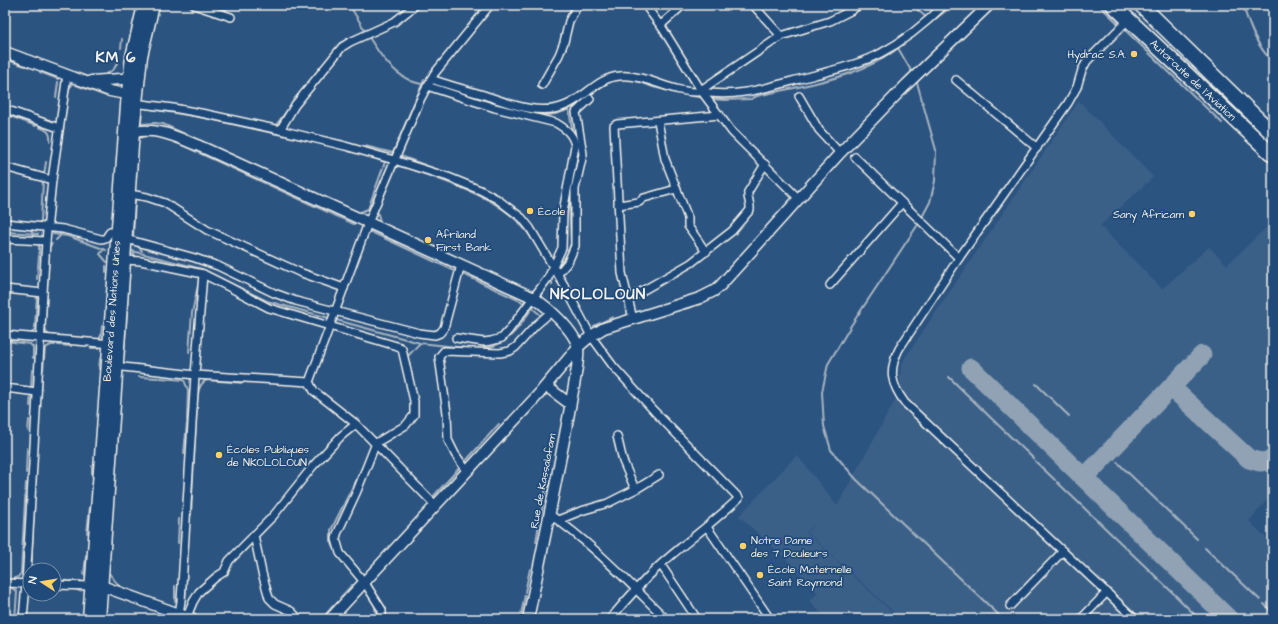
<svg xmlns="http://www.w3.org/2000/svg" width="1278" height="624" viewBox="0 0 1278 624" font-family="'Architects Daughter',sans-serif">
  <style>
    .built { fill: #3b6088 }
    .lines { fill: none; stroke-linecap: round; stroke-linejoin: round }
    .stream { stroke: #a7b4c0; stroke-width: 2 }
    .taxiway { stroke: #90a2b4; stroke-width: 19 }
    .street-casing { stroke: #f4f1e8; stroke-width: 10 }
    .secondary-casing { stroke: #f4f1e8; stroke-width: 13 }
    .primary-casing { stroke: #f4f1e8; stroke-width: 15 }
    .highway-casing { stroke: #f4f1e8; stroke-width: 17 }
    .street { stroke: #1f4a7a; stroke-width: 7 }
    .secondary { stroke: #1f4a7a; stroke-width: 10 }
    .primary { stroke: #1f4a7a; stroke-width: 12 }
    .highway { stroke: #1f4a7a; stroke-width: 14 }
    .poi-dot { fill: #ffd166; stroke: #1f4a7a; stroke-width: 1.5 }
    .labels { text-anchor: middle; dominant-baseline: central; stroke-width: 3.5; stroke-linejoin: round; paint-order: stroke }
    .poi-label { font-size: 11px; fill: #f4f1e8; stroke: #1f4a7a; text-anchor: start }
    .street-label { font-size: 11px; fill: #f4f1e8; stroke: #1f4a7a }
    .district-label { font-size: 15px; font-weight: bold; letter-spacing: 1px; fill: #f4f1e8; stroke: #1f4a7a }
  </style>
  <rect width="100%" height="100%" fill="#2c5481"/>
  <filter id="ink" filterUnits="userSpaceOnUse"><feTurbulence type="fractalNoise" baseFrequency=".025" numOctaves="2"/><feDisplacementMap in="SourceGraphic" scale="8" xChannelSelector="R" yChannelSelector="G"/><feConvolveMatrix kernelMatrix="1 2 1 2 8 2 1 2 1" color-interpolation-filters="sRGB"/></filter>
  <g filter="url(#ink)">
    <path class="built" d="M 1079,101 L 1153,177 L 1100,226 L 1162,289 L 1209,247 L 1227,265 L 1271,223 L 1273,225 L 1273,493 L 1249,521 L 1273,545 L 1273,619 L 901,619 L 807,532 L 824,517 L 806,532 L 899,619 L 826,619 L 810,601 L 818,593 L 787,560 L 739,516 L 797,455 L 837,506 L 902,388 L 900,379 L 901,368 L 905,358 Z"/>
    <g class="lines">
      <g class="stream">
        <path d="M 213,5 L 226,9 L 231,5"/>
        <path d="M 349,5 C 367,31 381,67 411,81 C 416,83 421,84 426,85"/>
        <path d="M 912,5 L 927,18"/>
        <path d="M 1099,5 L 1222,123"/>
        <path d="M 1243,5 C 1249,26 1257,47 1273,62"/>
        <path d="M 1153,7 L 1248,99"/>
        <path d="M 157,13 L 160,5"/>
        <path d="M 930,23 L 947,10 L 951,5"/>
        <path d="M 946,40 L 957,29"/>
        <path d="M 5,46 L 8,47"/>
        <path d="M 121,48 L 122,39"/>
        <path d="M 898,48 L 913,74"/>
        <path d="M 333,52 L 340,43 L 357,35"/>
        <path d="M 5,59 L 7,60"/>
        <path d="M 10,61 L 25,66"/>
        <path d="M 146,62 L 148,53"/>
        <path d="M 40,72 L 58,79"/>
        <path d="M 105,75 L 114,69 L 118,61"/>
        <path d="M 916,79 L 936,150 L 935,181 L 930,202 L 921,219"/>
        <path d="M 641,82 L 653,87 L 675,92"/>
        <path d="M 76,85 L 106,96"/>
        <path d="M 302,91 L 318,71"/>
        <path d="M 458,92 L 473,96 L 486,101"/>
        <path d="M 687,95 L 704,98"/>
        <path d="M 56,97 L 58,82"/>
        <path d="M 711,99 L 724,100 L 751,99 L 757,96 C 804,85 866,77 903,44"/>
        <path d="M 66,105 L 69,88 L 72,85"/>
        <path d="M 178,105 L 187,107"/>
        <path d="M 1254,105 L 1273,123"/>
        <path d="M 142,108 L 141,124 L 155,123 L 163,124 L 217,149"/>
        <path d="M 145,108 L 205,118 L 313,142"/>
        <path d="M 569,110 L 573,134"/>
        <path d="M 521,111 C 532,113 544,117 555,114 C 573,111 593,92 608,82"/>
        <path d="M 5,114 L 36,126"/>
        <path d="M 38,117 L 49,120"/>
        <path d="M 273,126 L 276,125 L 292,104"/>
        <path d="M 39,127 C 47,130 51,132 50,141"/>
        <path d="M 858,128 L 861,124"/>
        <path d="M 293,130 L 343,141"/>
        <path d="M 140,138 L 146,135"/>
        <path d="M 171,140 L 354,224"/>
        <path d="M 365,146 L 393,153 L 424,80"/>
        <path d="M 398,155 L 438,170"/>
        <path d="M 393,168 L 399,166 L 408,168 C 453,185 508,198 534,242"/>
        <path d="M 44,175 L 46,162"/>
        <path d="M 572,181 L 577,154"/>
        <path d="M 507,203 L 517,210"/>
        <path d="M 377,211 L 381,224"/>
        <path d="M 356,212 L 358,213 L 368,209 L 385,162 L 365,155"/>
        <path d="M 919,223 L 852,324 L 828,364 L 822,392 L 824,426 L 831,450 L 856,479 L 1003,619"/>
        <path d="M 37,225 L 41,221 L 43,180"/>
        <path d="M 532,226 L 554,261"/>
        <path d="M 369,231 L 457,272"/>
        <path d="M 5,232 L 38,234"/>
        <path d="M 53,234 L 68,236 L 106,250"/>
        <path d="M 33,238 L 32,231 L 34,228"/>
        <path d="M 56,240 L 61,235 L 58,231"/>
        <path d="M 133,240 L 135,199"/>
        <path d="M 37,243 L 39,246 L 39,254"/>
        <path d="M 137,245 L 142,251"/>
        <path d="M 104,249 L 100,254 L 107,262"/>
        <path d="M 132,251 L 202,269 L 267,301 L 420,343 L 466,348"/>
        <path d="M 135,252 L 133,254 L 137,257 L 137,259"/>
        <path d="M 49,254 L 49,247 L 52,244"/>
        <path d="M 557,269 L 567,254 L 571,243 L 569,204 L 571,189"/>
        <path d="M 48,271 L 49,257"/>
        <path d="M 106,272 L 106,266"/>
        <path d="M 461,273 L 497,290"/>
        <path d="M 552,277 L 552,285"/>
        <path d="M 37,279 L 39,256"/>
        <path d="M 47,287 L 48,277"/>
        <path d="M 499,291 L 531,306"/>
        <path d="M 539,298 L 545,288"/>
        <path d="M 703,302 L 709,299"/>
        <path d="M 532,308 L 543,317"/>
        <path d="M 684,309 L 700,304"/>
        <path d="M 45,323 L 47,291"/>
        <path d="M 45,325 L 46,332 L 50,336"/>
        <path d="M 594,326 L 613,317"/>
        <path d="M 30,334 L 34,331 L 35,327 L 37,295"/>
        <path d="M 97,339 L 99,339 L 101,336 L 102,326"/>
        <path d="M 5,341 L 30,344 L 33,347 L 33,358"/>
        <path d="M 58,345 L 71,346"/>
        <path d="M 91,348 L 99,348"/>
        <path d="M 482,349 C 509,346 522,324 535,303"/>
        <path d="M 189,352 L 192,313 L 200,276"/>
        <path d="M 124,356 L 130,265 L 132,262"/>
        <path d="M 407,357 L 420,343"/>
        <path d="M 99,369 L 100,359"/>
        <path d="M 43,370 L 45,348 L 51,345 L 55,345"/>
        <path d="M 139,377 L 158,378"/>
        <path d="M 949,377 L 992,419"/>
        <path d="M 160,378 L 184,380 L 188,390 L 187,421"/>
        <path d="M 1036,384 L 1069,416"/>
        <path d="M 31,389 L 32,370"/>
        <path d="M 41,399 L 42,373"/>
        <path d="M 30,406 L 31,393"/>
        <path d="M 993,420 L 1034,459"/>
        <path d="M 28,431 L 29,420"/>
        <path d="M 184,453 L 187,423"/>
        <path d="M 116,456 L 122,377"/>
        <path d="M 1035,461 L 1055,480"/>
        <path d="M 1117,462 L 1197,539"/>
        <path d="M 464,463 L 499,424"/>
        <path d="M 26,473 L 27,448"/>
        <path d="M 92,476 L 92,466"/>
        <path d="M 1057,482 L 1172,592"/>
        <path d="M 431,499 L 461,466"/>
        <path d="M 191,515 L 197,403 C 198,394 198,384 207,380 L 243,383"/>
        <path d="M 541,515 L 547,482"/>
        <path d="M 111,531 L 115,469"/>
        <path d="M 87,533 L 90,506"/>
        <path d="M 111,542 L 111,533"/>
        <path d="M 536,542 L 539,524"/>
        <path d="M 178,543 L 179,519"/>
        <path d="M 1205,548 L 1260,600"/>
        <path d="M 335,549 L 331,541 L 331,530 L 365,462"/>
        <path d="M 32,550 L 34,511"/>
        <path d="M 109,557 L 110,544"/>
        <path d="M 32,561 L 32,552"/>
        <path d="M 109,568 L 109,559"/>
        <path d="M 31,570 L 32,562"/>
        <path d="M 108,572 L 120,587 L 150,598"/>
        <path d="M 84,575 L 86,555"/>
        <path d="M 12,579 L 18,577 L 21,573 L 26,483"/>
        <path d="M 54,580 L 68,581"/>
        <path d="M 70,581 L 81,581"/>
        <path d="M 5,587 L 12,588 L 17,592 L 15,619"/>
        <path d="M 54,589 L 75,589 L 80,591"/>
        <path d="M 525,592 L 530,569"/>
        <path d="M 1173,593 L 1199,619"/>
        <path d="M 340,598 L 352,585"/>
        <path d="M 175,601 L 175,586"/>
        <path d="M 185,601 L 186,584"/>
        <path d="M 374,602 L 377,619"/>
        <path d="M 1264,604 L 1273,613"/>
        <path d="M 322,619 L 333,606"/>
        <path d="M 520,619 L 525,595"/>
      </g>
      <g class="taxiway">
        <path d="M 971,368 L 1229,619"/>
        <path d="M 1171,387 L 1249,459 L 1260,462 L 1269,461"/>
        <path d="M 1084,478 L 1202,355"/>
      </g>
      <g class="street-casing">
        <g id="street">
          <path d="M 194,5 L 231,17"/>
          <path d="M 645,5 L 663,29 L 702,92 L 732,132 L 799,199"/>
          <path d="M 753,5 L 781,36"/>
          <path d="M 1128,20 L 1087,61 L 1082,70 L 1077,87 L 1068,103 L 959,258 L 899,349 C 888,371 891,384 905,403 L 1135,619"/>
          <path d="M 661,25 L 683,5"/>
          <path d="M 431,79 C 448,85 466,90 484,95 C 508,103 539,116 564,106 C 584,99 598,77 620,76 C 646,74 672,93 698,92 L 781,36 L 830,21 L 852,10 L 859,5"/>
          <path d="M 956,80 L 1037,148"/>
          <path d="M 542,85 L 559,55 L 564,42 L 569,21 L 578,5"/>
          <path d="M 427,86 L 495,108 L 556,123 C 566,129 573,134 575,146 L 563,212 L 562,248 L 548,278 L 509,330 L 502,338 L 491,341 L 484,342 L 456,338"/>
          <path d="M 702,92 C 741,99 777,84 815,75 C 837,69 860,64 881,53 C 904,41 926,23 944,5"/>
          <path d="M 799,96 L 819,130 L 840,153"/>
          <path d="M 134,103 L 173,108 L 206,114 L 280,130 L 345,146 L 394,160 L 448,177 L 480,190 L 497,199 L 522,218 L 530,228 L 564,285 L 591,336 L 613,366 L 654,411 L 739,498 C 714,522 686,542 660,565 C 642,582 626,600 610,619"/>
          <path d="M 5,109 L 59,128"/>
          <path d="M 658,121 L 665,159 L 688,218 L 688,226 L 706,252"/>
          <path d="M 280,130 L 295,105 L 342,47 L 350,42 L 394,22 L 416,5"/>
          <path d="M 855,157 L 959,258"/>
          <path d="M 5,167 L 52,180"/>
          <path d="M 129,194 L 147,197 L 165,203 L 207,230 L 299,272 L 344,288"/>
          <path d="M 618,205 L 639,202 L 644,198 L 676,189"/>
          <path d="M 5,223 L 63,229 L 101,239 C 108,239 106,236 110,232 L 117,232"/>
          <path d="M 5,239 L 46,241"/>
          <path d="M 126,239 L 195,258 L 218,266 L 274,293 L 296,301 L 419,333 L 435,335 L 440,333 L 444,328 L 461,265"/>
          <path d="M 125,260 L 141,261 L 203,274 L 229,287 L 269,308 L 400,347 L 402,349 L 414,401 L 414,415 L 406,425 L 376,443 L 357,491 L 337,534 L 336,539 L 340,553 L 365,583 L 382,610 L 382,619"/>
          <path d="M 558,274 L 568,262 L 575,246 L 575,189 L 583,154 L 576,112 L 590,99"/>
          <path d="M 830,285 L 902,203"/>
          <path d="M 5,289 L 43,293"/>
          <path d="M 628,299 L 691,263 L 732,231 L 750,210 C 751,204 747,198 748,192 L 765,164"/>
          <path d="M 633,319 L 622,273 L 614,126 L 617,124 L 720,115"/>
          <path d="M 5,335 L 112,344"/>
          <path d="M 114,366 L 195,375 L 309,382 L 314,391 L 356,424 L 435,505"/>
          <path d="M 309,382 L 368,223 L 421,98 L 434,74 L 490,5"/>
          <path d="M 5,388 L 37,392"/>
          <path d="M 617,436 L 623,461 L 635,489"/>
          <path d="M 467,471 L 455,454 L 448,440 L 447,413 L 439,357 L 444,351 L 500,353 L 510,351 L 516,347 L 536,325 L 551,312"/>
          <path d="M 549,514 C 591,542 630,584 666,619"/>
          <path d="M 558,520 L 581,511 L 608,503 L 638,488 L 659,475"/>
          <path d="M 707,527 L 770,619"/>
          <path d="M 254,535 L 262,573 L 269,598 L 275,604 L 291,611 L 299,619"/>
          <path d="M 661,565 L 697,619"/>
          <path d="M 5,583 L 30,584"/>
          <path d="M 54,585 L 91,586"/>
          <path d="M 1010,606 L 1063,551"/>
          <path d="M 179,614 L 181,601 L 195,375 L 203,274"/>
          <path d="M 23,619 L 26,584 L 46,241 L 52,180 L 67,75"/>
          <path d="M 186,619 L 193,602 L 199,592 L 216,577 L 224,572 L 229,561 L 274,515 L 313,466 L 341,436 L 356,424"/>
          <path d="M 1081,619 L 1107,592"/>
        </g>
      </g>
      <g class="secondary-casing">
        <g id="secondary">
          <path d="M 5,52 L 110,91 L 120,93 L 136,92"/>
          <path d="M 91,81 L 121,79 L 137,79"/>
          <path d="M 127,133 C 158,126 176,137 204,148 L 532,297 C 547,306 575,331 578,348 C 580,359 573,390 571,402 C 558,475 543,547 528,619"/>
          <path d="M 546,386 L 570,404"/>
          <path d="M 95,586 L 102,586 L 193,619"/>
          <path d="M 330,619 L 538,395 L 578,347 L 591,336 L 604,328 L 700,298 L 714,291 L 720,286 L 840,153 L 907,84 L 989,5"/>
        </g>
      </g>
      <g class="primary-casing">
        <g id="primary">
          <path d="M 89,619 L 128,92 L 132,57 L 144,5"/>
          <path d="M 99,619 L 133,131 L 141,56 L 153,5"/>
        </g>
      </g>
      <g class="highway-casing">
        <g id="highway">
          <path d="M 1113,5 L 1273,155"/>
          <path d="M 1141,5 L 1273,134"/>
        </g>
      </g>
      <use href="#street" class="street"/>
      <use href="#secondary" class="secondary"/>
      <use href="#primary" class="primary"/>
      <use href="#highway" class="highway"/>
    </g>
  </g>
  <g class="poi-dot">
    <circle cx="1134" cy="54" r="4"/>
    <circle cx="530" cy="211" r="4"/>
    <circle cx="1192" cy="214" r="4"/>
    <circle cx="428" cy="240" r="4"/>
    <circle cx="219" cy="455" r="4"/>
    <circle cx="743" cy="546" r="4"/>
    <circle cx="760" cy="575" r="4"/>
  </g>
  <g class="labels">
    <g class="poi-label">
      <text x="1126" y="54" text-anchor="end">Hydrac S.A.</text>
      <text x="538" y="211">École</text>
      <text x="1184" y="214" text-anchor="end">Sany Africam</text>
      <text x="436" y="234">Afriland<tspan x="436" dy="13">First Bank</tspan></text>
      <text x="227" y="449">Écoles Publiques<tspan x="227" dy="13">de NKOLOLOUN</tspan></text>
      <text x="751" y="540">Notre Dame<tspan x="751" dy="13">des 7 Douleurs</tspan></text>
      <text x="768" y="569">École Maternelle<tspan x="768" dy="13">Saint Raymond</tspan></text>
    </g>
    <g class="street-label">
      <text transform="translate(1193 80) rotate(43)">Autoroute de l'Aviation</text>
      <text transform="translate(112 311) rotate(-86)">Boulevard des Nations Unies</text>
      <text transform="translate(543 481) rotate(-79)">Rue de Kassalafam</text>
    </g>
    <g class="district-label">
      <text x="116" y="57">KM 6</text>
      <text x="598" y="294">NKOLOLOUN</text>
    </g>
  </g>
  <rect width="1278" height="624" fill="none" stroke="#1f4a7a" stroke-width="20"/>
  <rect x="10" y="10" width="1258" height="604" fill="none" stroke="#f4f1e8" stroke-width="1.5" filter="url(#ink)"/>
  <g transform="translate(42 582) rotate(282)"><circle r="19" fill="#1f4a7a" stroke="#748da6"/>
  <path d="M0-3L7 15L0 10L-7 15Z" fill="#ffd166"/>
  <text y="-6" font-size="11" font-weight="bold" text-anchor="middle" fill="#f4f1e8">N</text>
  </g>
</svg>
